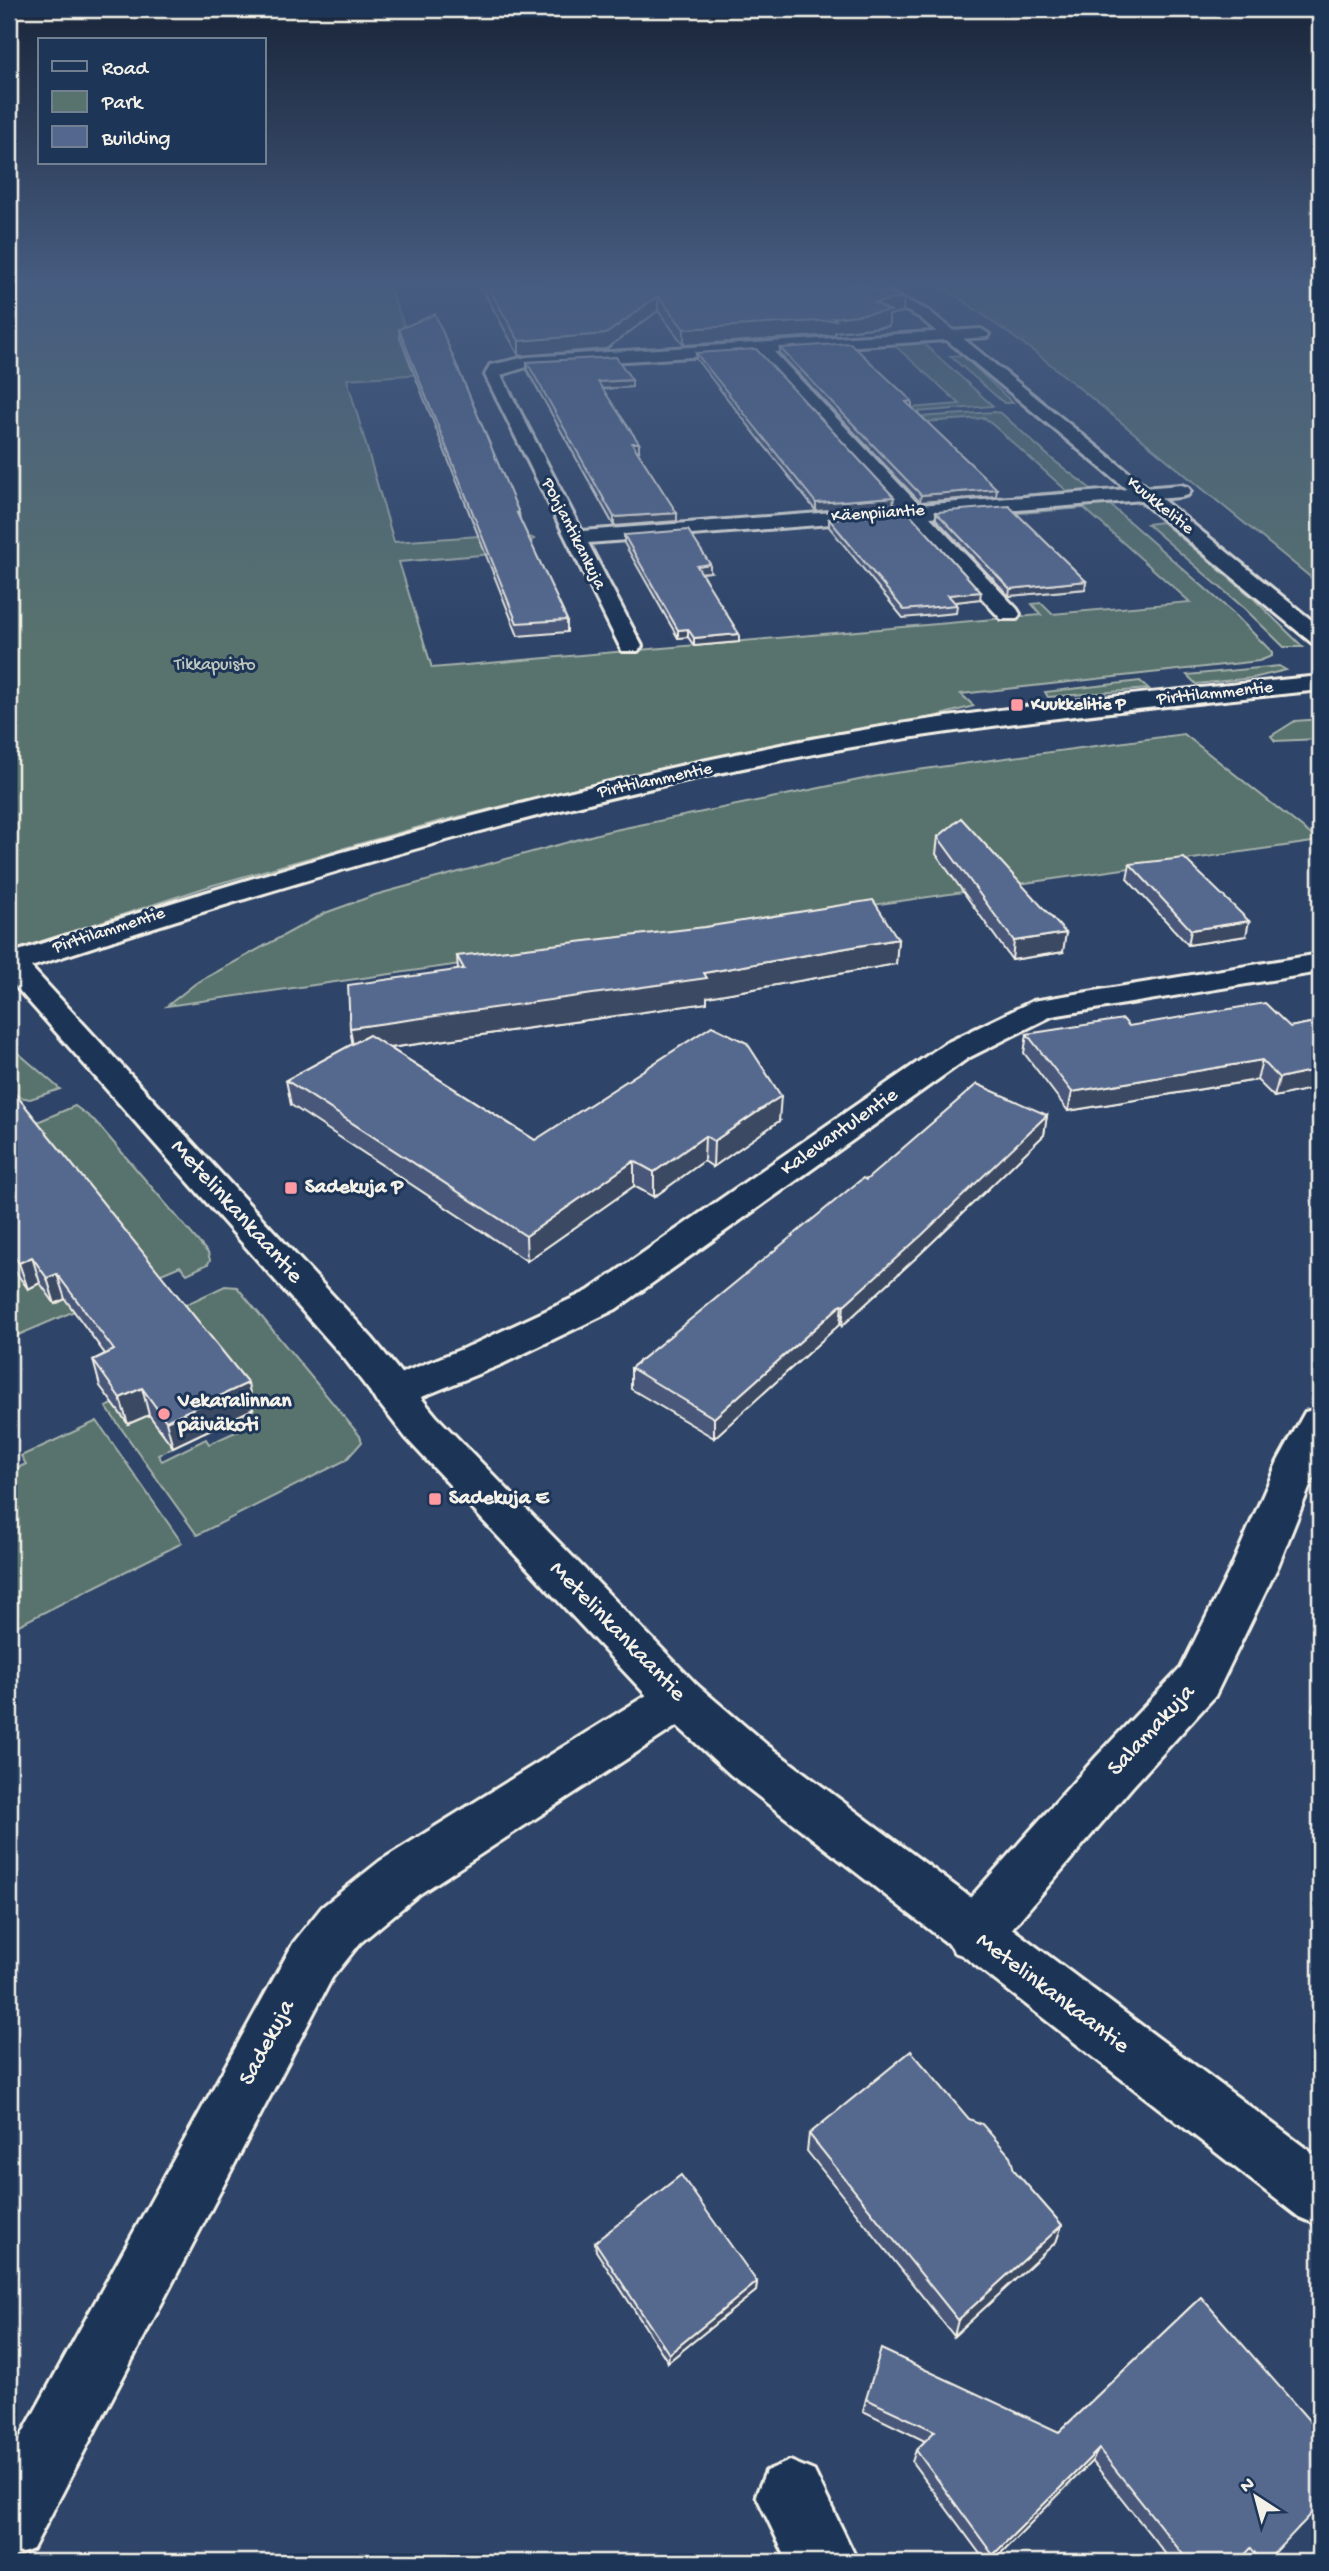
<svg xmlns="http://www.w3.org/2000/svg" width="1329" height="2571" viewBox="0 0 1329 2571" font-family="'Gochi Hand',sans-serif">
  <style>
    .green { fill: #58726e; stroke: #a6b2ab; stroke-width: 2 }
    .lines { fill: none; stroke-linecap: round; stroke-linejoin: round }
    .street-casing { stroke: #f4f1e8; stroke-width: 6 }
    .secondary-casing { stroke: #f4f1e8; stroke-width: 6 }
    .street { fill: #1d3557; fill-rule: evenodd }
    .secondary { fill: #1d3557; fill-rule: evenodd }
    .wall { fill: #48597a; stroke: #f4f1e8; stroke-width: 2 }
    .shaded-wall { fill: #3b4863; stroke: #f4f1e8; stroke-width: 2 }
    .building { fill: #54678e; stroke: #f4f1e8; stroke-width: 2 }
    .poi-dot { fill: #ff9aa2; stroke: #1d3557; stroke-width: 2.5 }
    .labels { text-anchor: middle; dominant-baseline: central; stroke-width: 6; stroke-linejoin: round; paint-order: stroke }
    .far-street-label { font-size: 18px; fill: #f4f1e8; stroke: #1d3557 }
    .far-park-label { font-size: 18px; fill: #bdc5bd; stroke: #1d3557 }
    .far-poi-label { font-size: 18px; font-weight: bold; fill: #f4f1e8; stroke: #1d3557; text-anchor: start }
    .street-label { font-size: 21px; fill: #f4f1e8; stroke: #1d3557 }
    .poi-label { font-size: 21px; font-weight: bold; fill: #f4f1e8; stroke: #1d3557; text-anchor: start }
    .near-street-label { font-size: 24px; fill: #f4f1e8; stroke: #1d3557 }
  </style>
  <rect width="100%" height="100%" fill="#2e4468"/>
  <filter id="ink" filterUnits="userSpaceOnUse"><feTurbulence type="fractalNoise" baseFrequency=".0143" numOctaves="2"/><feDisplacementMap in="SourceGraphic" scale="14" xChannelSelector="R" yChannelSelector="G"/><feConvolveMatrix kernelMatrix="1 2 1 2 8 2 1 2 1" color-interpolation-filters="sRGB"/></filter>
  <g filter="url(#ink)">
    <g class="green">
      <path d="M 9,283 L 387,283 L 424,374 L 347,379 L 394,542 L 521,533 L 534,539 L 516,552 L 399,562 L 432,668 L 1041,615 L 1032,604 L 1041,603 L 1052,614 L 1190,602 L 1084,508 L 945,519 L 951,531 L 944,530 L 938,524 L 940,519 L 946,516 L 1108,503 L 1232,612 L 1272,652 L 1272,656 L 1259,661 L 961,694 L 974,706 L 918,721 L 828,736 L 605,781 L 437,822 L 210,886 L 9,952 Z"/>
      <path d="M 926,283 L 1320,283 L 1320,585 L 1040,356 L 947,289 Z"/>
      <path d="M 922,342 L 993,406 L 840,418 L 835,414 L 960,404 L 894,345 L 788,352 L 787,358 L 780,354 L 782,352 Z"/>
      <path d="M 962,355 L 1013,403 L 1004,403 L 950,356 Z"/>
      <path d="M 994,412 L 1001,413 L 1052,459 L 1096,493 L 923,504 L 1067,491 L 985,418 L 859,426 L 858,434 L 842,422 Z"/>
      <path d="M 1162,522 L 1253,598 L 1303,647 L 1284,647 L 1245,609 L 1147,524 Z"/>
      <path d="M 1279,666 L 1286,670 L 1253,678 L 1196,684 L 1187,675 Z"/>
      <path d="M 1140,681 L 1149,689 L 1048,697 L 1045,692 Z"/>
      <path d="M 1320,719 L 1320,739 L 1275,741 L 1271,736 L 1295,721 Z"/>
      <path d="M 1184,734 L 1319,841 L 167,1006 L 196,983 L 325,913 L 375,895 L 605,832 L 888,774 Z"/>
      <path d="M 9,1045 L 60,1089 L 30,1099 L 9,1095 Z"/>
      <path d="M 75,1106 L 95,1121 L 208,1253 L 210,1260 L 208,1264 L 187,1274 L 180,1266 L 9,1339 L 9,1265 L 16,1273 L 9,1134 Z"/>
      <path d="M 225,1286 L 237,1287 L 360,1436 L 362,1442 L 346,1460 L 197,1535 L 106,1407 L 113,1404 L 128,1424 L 149,1415 L 173,1447 L 158,1455 L 162,1461 L 206,1439 L 209,1444 L 240,1430 L 232,1419 L 253,1409 L 157,1318 Z"/>
      <path d="M 97,1421 L 182,1543 L 9,1630 L 9,1611 L 16,1607 L 9,1595 L 9,1472 L 26,1464 L 21,1456 Z"/>
    </g>
    <g class="lines">
      <g class="street-casing">
        <g id="street">
          <path d="M 981,329 L 989,334 L 987,337 L 774,352 L 919,505 L 1181,485 L 1188,487 L 1191,491 L 1188,495 L 1181,497 L 930,517 L 1017,609 L 1020,614 L 1017,619 L 1001,619 L 909,518 L 588,543 L 642,646 L 638,651 L 622,651 L 485,375 L 490,365 L 527,357 ZM 757,353 L 899,507 L 582,531 L 501,375 L 527,367 Z"/>
          <path d="M 1320,954 L 1320,972 L 1052,1016 L 968,1058 L 616,1309 L 500,1365 L 407,1403 L 392,1408 L 377,1403 L 371,1393 L 377,1383 L 472,1345 L 588,1291 L 944,1044 L 1033,1001 Z"/>
          <path d="M 1320,1408 L 1320,1461 L 1278,1566 L 1215,1696 L 1132,1787 L 992,1952 L 973,1959 L 954,1952 L 946,1934 L 954,1916 L 1096,1757 L 1181,1668 L 1232,1566 L 1278,1461 L 1305,1412 Z"/>
          <path d="M 680,1679 L 697,1685 L 704,1699 L 697,1713 L 418,1895 L 360,1943 L 332,1978 L 33,2549 L 9,2559 L 9,2458 L 294,1942 L 322,1907 L 380,1861 L 663,1685 Z"/>
          <path d="M 790,2461 L 814,2471 L 858,2562 L 788,2562 L 756,2495 L 766,2471 Z"/>
        </g>
      </g>
      <g class="secondary-casing">
        <g id="secondary">
          <path d="M 852,283 L 870,283 L 929,311 L 1320,627 L 1320,645 L 1312,643 L 919,317 Z"/>
          <path d="M 1320,676 L 1320,690 C 1153,708 984,722 819,753 C 552,803 290,882 31,967 L 372,1338 L 436,1416 L 697,1685 L 767,1745 L 1320,2159 L 1320,2226 L 1299,2217 L 731,1775 L 663,1713 L 406,1438 L 344,1358 L 9,979 L 9,954 C 274,869 543,789 817,738 C 983,707 1153,693 1320,676 Z"/>
        </g>
      </g>
      <use href="#street" class="street"/>
      <use href="#secondary" class="secondary"/>
    </g>
    <g class="wall">
      <path d="M 479,283 L 851,283 L 903,312 L 889,315 L 889,326 L 835,332 L 835,335 L 684,345 L 658,311 L 606,349 L 519,356 Z"/>
      <path d="M 399,329 L 519,513 L 520,520 L 567,620 L 567,632 L 518,636 L 400,338 Z"/>
      <path d="M 780,348 L 912,401 L 912,408 L 996,496 L 920,502 L 780,354 Z"/>
      <path d="M 696,353 L 893,505 L 816,511 L 696,359 Z"/>
      <path d="M 527,362 L 632,387 L 603,389 L 639,451 L 637,451 L 677,521 L 614,526 L 527,370 Z"/>
      <path d="M 936,512 L 1086,581 L 1085,589 L 1009,596 L 936,519 Z"/>
      <path d="M 829,519 L 980,599 L 954,602 L 957,605 L 956,613 L 903,618 L 829,527 Z"/>
      <path d="M 624,535 L 710,572 L 702,573 L 739,642 L 694,646 L 688,637 L 678,638 L 624,543 Z"/>
      <path d="M 938,837 L 1063,952 L 1012,960 L 936,854 Z"/>
      <path d="M 1130,864 L 1246,936 L 1188,945 L 1127,879 Z"/>
      <path d="M 898,939 L 896,964 L 707,997 L 707,1003 L 390,1048 L 535,1140 L 779,1121 L 713,1167 L 704,1161 L 654,1197 L 634,1186 L 527,1261 L 291,1105 L 286,1080 L 353,1044 L 350,1028 L 458,970 L 457,956 Z"/>
      <path d="M 1320,1021 L 1320,1087 L 1274,1097 L 1257,1080 L 1068,1111 L 1024,1053 L 1027,1034 L 1129,1026 L 1290,1027 Z"/>
      <path d="M 9,1086 L 253,1409 L 173,1447 L 149,1415 L 128,1424 L 100,1386 L 93,1360 L 105,1354 L 65,1299 L 55,1304 L 40,1283 L 28,1289 L 9,1263 Z"/>
      <path d="M 1047,1115 L 1044,1135 L 919,1255 L 842,1326 L 840,1324 L 714,1438 L 631,1389 L 631,1368 L 866,1180 Z"/>
      <path d="M 1320,1690 L 1320,1719 L 1312,1709 Z"/>
      <path d="M 969,2119 L 1062,2225 L 1056,2242 L 954,2336 L 807,2151 L 809,2134 Z"/>
      <path d="M 595,2242 L 757,2282 L 756,2291 L 668,2362 L 596,2251 Z"/>
      <path d="M 1201,2297 L 1267,2562 L 1244,2562 L 1242,2559 L 1240,2562 L 1172,2562 L 1092,2461 L 992,2562 L 986,2562 L 912,2462 L 916,2450 L 925,2441 L 863,2411 L 866,2399 L 1059,2432 Z"/>
    </g>
    <g class="shaded-wall">
      <path d="M 658,296 L 658,311 L 606,349 L 519,356 L 519,341 Z"/>
      <path d="M 904,297 L 903,312 L 889,315 L 889,326 L 835,332 L 835,335 L 684,345 L 684,329 L 833,318 L 875,303 Z"/>
      <path d="M 632,380 L 632,387 L 598,389 L 598,382 Z"/>
      <rect x="632" y="443" width="7" height="8"/>
      <path d="M 997,489 L 996,496 L 920,502 L 921,495 Z"/>
      <path d="M 894,497 L 893,505 L 816,511 L 816,503 Z"/>
      <path d="M 677,513 L 677,521 L 614,526 L 614,517 Z"/>
      <path d="M 710,564 L 710,572 L 697,573 L 697,566 Z"/>
      <path d="M 1086,581 L 1085,589 L 1009,596 L 1010,589 Z"/>
      <path d="M 981,592 L 980,599 L 947,603 L 948,595 Z"/>
      <path d="M 688,629 L 688,637 L 678,638 L 678,630 Z"/>
      <path d="M 739,634 L 739,642 L 694,646 L 694,638 Z"/>
      <path d="M 1249,921 L 1246,936 L 1188,945 L 1191,930 Z"/>
      <path d="M 1066,933 L 1063,952 L 1012,960 L 1014,941 Z"/>
      <path d="M 898,939 L 896,964 L 707,997 L 707,1003 L 354,1053 L 350,1028 L 704,973 Z"/>
      <path d="M 1262,1060 L 1257,1080 L 1068,1111 L 1072,1092 Z"/>
      <path d="M 1320,1069 L 1320,1087 L 1274,1097 L 1279,1078 Z"/>
      <path d="M 781,1096 L 779,1121 L 713,1167 L 714,1141 Z"/>
      <path d="M 1047,1115 L 1044,1135 L 919,1255 L 842,1326 L 844,1305 Z"/>
      <path d="M 705,1136 L 704,1161 L 654,1197 L 654,1172 Z"/>
      <path d="M 634,1161 L 634,1186 L 527,1261 L 526,1236 Z"/>
      <path d="M 32,1257 L 40,1283 L 28,1289 L 19,1263 Z"/>
      <path d="M 57,1274 L 65,1299 L 55,1304 L 47,1278 Z"/>
      <path d="M 842,1304 L 840,1324 L 714,1438 L 714,1418 Z"/>
      <path d="M 248,1383 L 253,1409 L 173,1447 L 166,1421 Z"/>
      <path d="M 142,1388 L 149,1415 L 128,1424 L 120,1398 Z"/>
      <path d="M 1062,2225 L 1056,2242 L 954,2336 L 958,2320 Z"/>
      <path d="M 757,2282 L 756,2291 L 668,2362 L 669,2354 Z"/>
      <path d="M 1099,2449 L 1092,2461 L 992,2562 L 990,2562 L 993,2555 Z"/>
    </g>
    <g class="building">
      <path d="M 486,283 L 851,283 L 904,297 L 875,303 L 890,311 L 833,318 L 836,320 L 684,329 L 658,296 L 606,334 L 519,341 Z"/>
      <path d="M 435,314 L 519,513 L 517,513 L 567,620 L 517,623 L 399,329 Z"/>
      <path d="M 850,343 L 912,401 L 906,402 L 997,489 L 921,495 L 780,348 Z"/>
      <path d="M 756,349 L 894,497 L 816,503 L 696,353 Z"/>
      <path d="M 616,357 L 632,380 L 598,382 L 639,443 L 632,443 L 677,513 L 614,517 L 527,362 Z"/>
      <path d="M 1009,506 L 1086,581 L 1010,589 L 936,512 Z"/>
      <path d="M 909,513 L 981,592 L 948,595 L 957,605 L 904,610 L 829,519 Z"/>
      <path d="M 688,530 L 710,564 L 697,566 L 739,634 L 694,638 L 688,629 L 678,630 L 624,535 Z"/>
      <path d="M 961,818 L 1066,933 L 1014,941 L 938,837 Z"/>
      <path d="M 1184,858 L 1249,921 L 1191,930 L 1130,864 Z"/>
      <path d="M 873,900 L 898,939 L 704,973 L 707,978 L 350,1028 L 348,985 L 464,969 L 457,956 L 705,927 Z"/>
      <path d="M 1265,1003 L 1290,1027 L 1320,1021 L 1320,1069 L 1279,1078 L 1262,1060 L 1072,1092 L 1027,1034 L 1123,1019 L 1129,1026 Z"/>
      <path d="M 712,1026 L 747,1043 L 781,1096 L 714,1141 L 705,1136 L 654,1172 L 634,1161 L 526,1236 L 286,1080 L 369,1035 L 535,1140 Z"/>
      <path d="M 977,1084 L 1047,1115 L 922,1235 L 844,1305 L 842,1304 L 714,1418 L 631,1368 L 863,1178 L 866,1180 Z"/>
      <path d="M 9,1086 L 248,1383 L 166,1421 L 142,1388 L 120,1398 L 93,1360 L 114,1350 L 57,1274 L 47,1278 L 32,1257 L 19,1263 L 9,1249 Z"/>
      <path d="M 911,2051 L 969,2119 L 982,2124 L 1010,2156 L 1014,2170 L 1062,2225 L 958,2320 L 809,2134 Z"/>
      <path d="M 681,2175 L 757,2282 L 669,2354 L 595,2242 Z"/>
      <path d="M 1201,2297 L 1320,2433 L 1320,2505 L 1266,2562 L 1262,2562 L 1251,2548 L 1238,2562 L 1189,2562 L 1099,2449 L 993,2555 L 916,2450 L 935,2431 L 866,2399 L 881,2349 L 1059,2432 Z"/>
    </g>
  </g>
  <linearGradient id="sky" x2="0" y2="1"><stop stop-color="#192539"/><stop offset="0.44" stop-color="#465c80"/><stop offset="1" stop-color="#465c80" stop-opacity="0"/></linearGradient>
  <rect width="1329" height="643" fill="url(#sky)"/>
  <g class="poi-dot">
    <rect x="1010" y="698" width="14" height="14" rx="3.5"/>
    <rect x="284" y="1181" width="14" height="14" rx="3.5"/>
    <circle cx="164" cy="1414" r="7"/>
    <rect x="428" y="1492" width="14" height="14" rx="3.5"/>
  </g>
  <g class="labels">
    <g class="far-street-label">
      <text transform="translate(1160 506) rotate(39)">Kuukkelitie</text>
      <text transform="translate(878 514) rotate(-4)">Käenpiiantie</text>
      <text transform="translate(573 534) rotate(63)">Pohjantikankuja</text>
      <text transform="translate(1215 694) rotate(-6)">Pirttilammentie</text>
      <text transform="translate(655 781) rotate(-12)">Pirttilammentie</text>
      <text transform="translate(109 931) rotate(-18)">Pirttilammentie</text>
    </g>
    <g class="far-park-label">
      <text x="215" y="665">Tikkapuisto</text>
    </g>
    <g class="far-poi-label">
      <text x="1031" y="705">Kuukkelitie P</text>
    </g>
    <g class="street-label">
      <text transform="translate(840 1133) rotate(-35)">Kalevantulentie</text>
    </g>
    <g class="poi-label">
      <text x="305" y="1188">Sadekuja P</text>
      <text x="178" y="1402">Vekaralinnan<tspan x="178" dy="24">päiväkoti</tspan></text>
      <text x="449" y="1499">Sadekuja E</text>
    </g>
    <g class="near-street-label">
      <text transform="translate(236 1212) rotate(48)">Metelinkankaantie</text>
      <text transform="translate(617 1632) rotate(46)">Metelinkankaantie</text>
      <text transform="translate(1152 1731) rotate(-47)">Salamakuja</text>
      <text transform="translate(1052 1994) rotate(37)">Metelinkankaantie</text>
      <text transform="translate(268 2043) rotate(-62)">Sadekuja</text>
    </g>
  </g>
  <rect width="1329" height="2571" fill="none" stroke="#1d3557" stroke-width="35"/>
  <rect x="18" y="18" width="1294" height="2536" fill="none" stroke="#f4f1e8" stroke-width="2.5" filter="url(#ink)"/>
  <rect x="38" y="38" width="228" height="126" fill="#1d3557" stroke="#738091" stroke-width="2"/>
  <rect x="52" y="61" width="35" height="10" fill="#1d3557" stroke="#738091" stroke-width="2"/>
  <text x="102" y="74" font-size="21" fill="#f4f1e8">Road</text>
  <rect x="52" y="91" width="35" height="21" fill="#58726e" stroke="#738091" stroke-width="2"/>
  <text x="102" y="108" font-size="21" fill="#f4f1e8">Park</text>
  <rect x="52" y="126" width="35" height="21" fill="#54678e" stroke="#738091" stroke-width="2"/>
  <text x="102" y="144" font-size="21" fill="#f4f1e8">Building</text>
  <g transform="translate(1256 2497) rotate(324)" stroke="#1d3557" stroke-width="5" paint-order="stroke">
  <path d="M0-5L12 26L0 18L-12 26Z" fill="#f4f1e8"/>
  <text y="-10" font-size="19" font-weight="bold" text-anchor="middle" fill="#f4f1e8">N</text>
  </g>
</svg>
